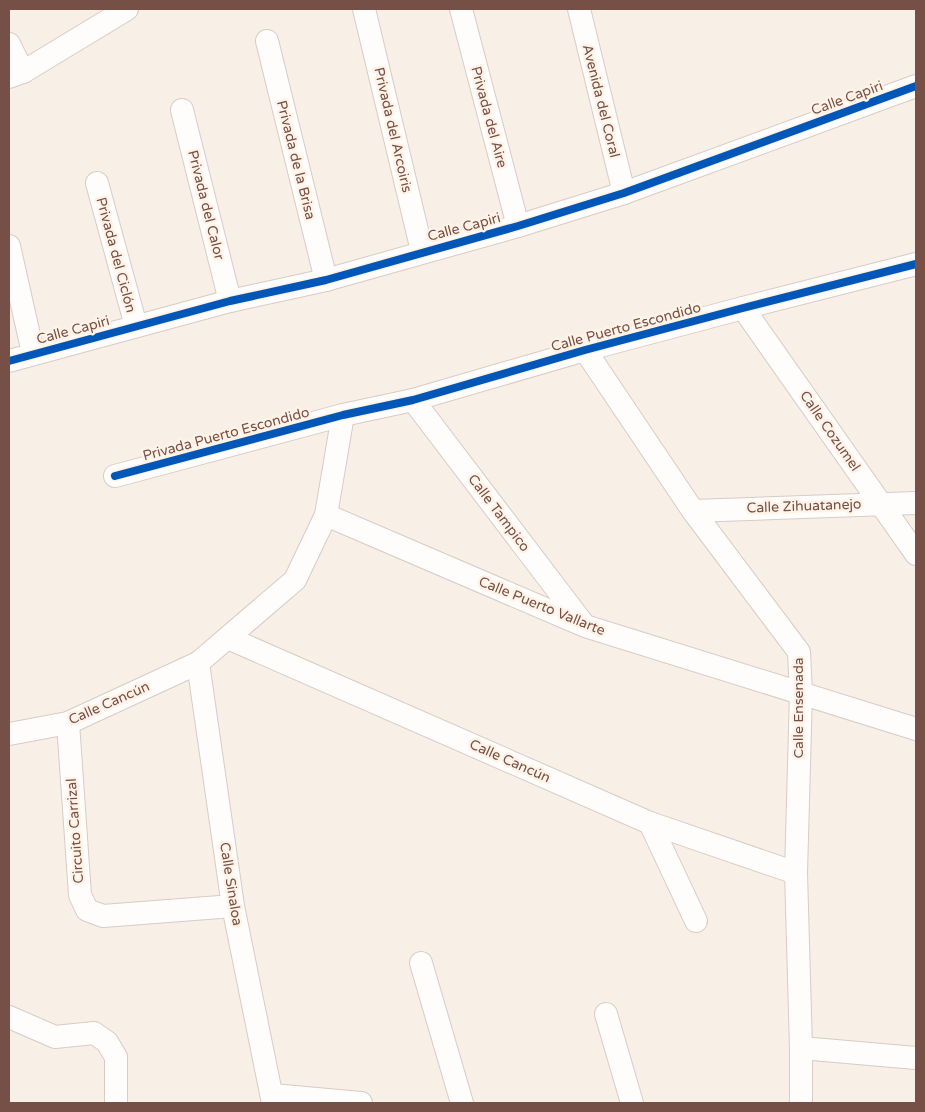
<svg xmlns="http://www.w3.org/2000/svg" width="925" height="1112" viewBox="0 0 925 1112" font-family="'Varela Round',sans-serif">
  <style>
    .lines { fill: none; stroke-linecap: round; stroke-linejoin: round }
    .minor-casing { stroke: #d9cbc5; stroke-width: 24 }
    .minor { stroke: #fefdfb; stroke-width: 22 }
    .cycleway-casing { stroke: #fff3e8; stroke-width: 11 }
    .cycleway { stroke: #0057b8; stroke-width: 8 }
    .labels { text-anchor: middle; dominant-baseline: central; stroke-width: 5; stroke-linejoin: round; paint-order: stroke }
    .street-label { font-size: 14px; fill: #765046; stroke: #fff3e8 }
  </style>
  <rect width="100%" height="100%" fill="#f8efe7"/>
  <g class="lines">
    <g class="minor-casing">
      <g id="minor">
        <path d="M 364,9 L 422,251"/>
        <path d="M 461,9 L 518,226"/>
        <path d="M 579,9 L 624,193"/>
        <path d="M 267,41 L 326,280"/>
        <path d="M 9,44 L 23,72"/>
        <path d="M 9,77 L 23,72 L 127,9"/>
        <path d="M 182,110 L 230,301"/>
        <path d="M 97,183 L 136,326"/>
        <path d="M 9,246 L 33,353"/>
        <path d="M 743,308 L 916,554"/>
        <path d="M 585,350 L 693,511 L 799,652 L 801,693 L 796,873 L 801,1048 L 801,1103"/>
        <path d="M 9,361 L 230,301 L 326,280 L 518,226 L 624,193 L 916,86"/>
        <path d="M 413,400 L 584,625"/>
        <path d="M 115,476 L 343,415 L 413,400 L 585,350 L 743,308 L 916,264"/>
        <path d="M 693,511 L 916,503"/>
        <path d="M 326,515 L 585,626 L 916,729"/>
        <path d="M 228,638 L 650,823 L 796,873"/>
        <path d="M 198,663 L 233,906 L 273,1103"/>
        <path d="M 68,723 L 80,895 L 87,910 L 103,916 L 233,906"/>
        <path d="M 9,734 L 68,723 L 198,663 L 295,580 L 326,515 L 343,415"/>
        <path d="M 650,823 L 696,921"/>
        <path d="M 421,963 L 462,1103"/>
        <path d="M 606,1014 L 632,1103"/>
        <path d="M 9,1017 L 55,1037 L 94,1033 L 107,1042 L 116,1057 L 116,1103"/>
        <path d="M 801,1048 L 916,1058"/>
        <path d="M 272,1095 L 361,1103"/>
      </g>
    </g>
    <use href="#minor" class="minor"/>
    <g class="cycleway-casing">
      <g id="cycleway">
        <path d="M 9,361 L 230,301 L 326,280 L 518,226 L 624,193 L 916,86"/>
        <path d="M 115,476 L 343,415 L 413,400 L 585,350 L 743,308 L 916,264"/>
      </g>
    </g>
    <use href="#cycleway" class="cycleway"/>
  </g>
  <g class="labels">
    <g class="street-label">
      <text transform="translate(847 98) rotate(-20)">Calle Capiri</text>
      <text transform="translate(601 101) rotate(76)">Avenida del Coral</text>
      <text transform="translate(489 117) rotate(75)">Privada del Aire</text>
      <text transform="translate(393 130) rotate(77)">Privada del Arcoiris</text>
      <text transform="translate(296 160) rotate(76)">Privada de la Brisa</text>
      <text transform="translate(206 205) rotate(76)">Privada del Calor</text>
      <text transform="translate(464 227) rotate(-15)">Calle Capiri</text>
      <text transform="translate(116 255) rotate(75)">Privada del Ciclón</text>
      <text transform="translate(626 327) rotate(-15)">Calle Puerto Escondido</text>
      <text transform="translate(73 330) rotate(-15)">Calle Capiri</text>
      <text transform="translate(830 431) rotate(55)">Calle Cozumel</text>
      <text transform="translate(226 434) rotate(-15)">Privada Puerto Escondido</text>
      <text transform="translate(804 506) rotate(-2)">Calle Zihuatanejo</text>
      <text transform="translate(499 513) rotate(53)">Calle Tampico</text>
      <text transform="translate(542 606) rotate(22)">Calle Puerto Vallarte</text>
      <text transform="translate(109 703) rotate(-24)">Calle Cancún</text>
      <text transform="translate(798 708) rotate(-90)">Calle Ensenada</text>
      <text transform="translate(510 761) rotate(24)">Calle Cancún</text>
      <text transform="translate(75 831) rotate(-94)">Circuito Carrizal</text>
      <text transform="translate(231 884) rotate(81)">Calle Sinaloa</text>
    </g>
  </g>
  <rect width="925" height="1112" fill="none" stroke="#765046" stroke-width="20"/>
</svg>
